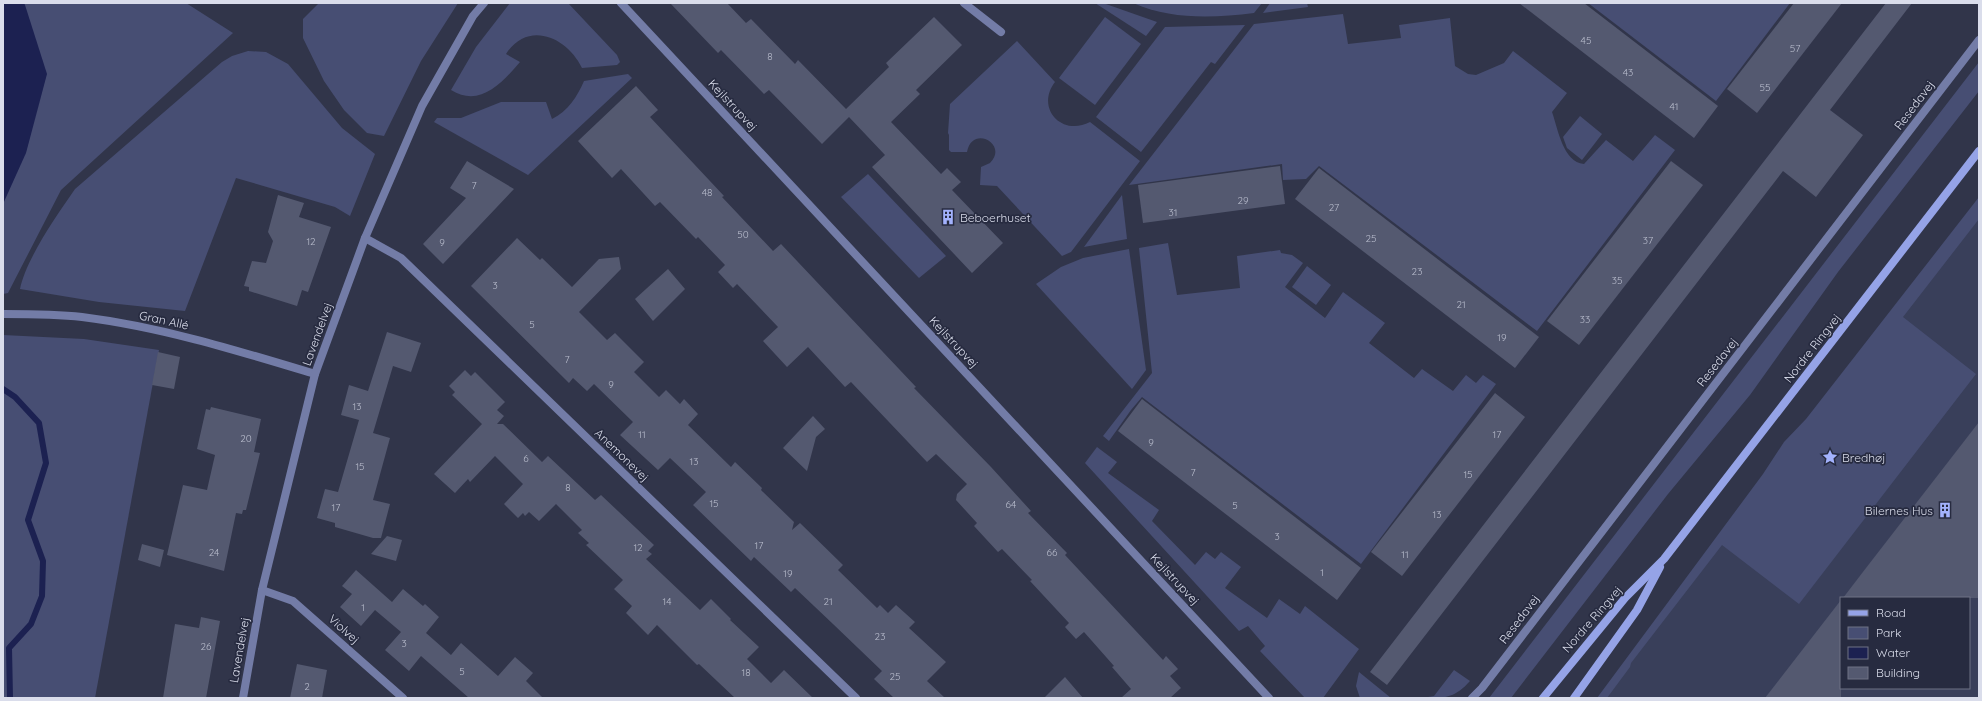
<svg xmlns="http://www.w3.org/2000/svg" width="1982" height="701" viewBox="0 0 1982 701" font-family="Quicksand,sans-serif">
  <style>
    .built { fill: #393f5a; fill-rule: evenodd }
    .green { fill: #474e73 }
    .water { fill: #1c2151 }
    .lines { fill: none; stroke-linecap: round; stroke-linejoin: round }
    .stream { stroke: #1c2151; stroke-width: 6 }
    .building { fill: #545970 }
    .minor { stroke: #737ca7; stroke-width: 8 }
    .tertiary { stroke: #737ca7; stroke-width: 8 }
    .secondary { stroke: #95a3e7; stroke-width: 8 }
    .labels { text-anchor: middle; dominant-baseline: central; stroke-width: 3.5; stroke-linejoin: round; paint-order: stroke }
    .number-label { font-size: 10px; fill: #b8bccc }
    .street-label { font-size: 12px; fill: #daddeb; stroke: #272b40 }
    .poi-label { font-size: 12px; fill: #daddeb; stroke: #272b40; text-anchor: start }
  </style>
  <rect width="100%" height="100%" fill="#31354a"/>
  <path class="built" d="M 1979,199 L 1979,698 L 1598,698 ZM 1841,598 L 1969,598 L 1969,688 L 1841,688 Z"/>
  <g class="green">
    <path d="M 3,3 L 186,3 L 233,33 L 61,190 L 8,293 L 3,294 Z"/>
    <path d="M 319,3 L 458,3 L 421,61 L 384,136 L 367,133 L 344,110 L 324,81 L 303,38 L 303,19 Z"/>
    <path d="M 510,3 L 568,3 L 617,55 L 620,62 L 617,65 L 582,68 C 567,37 528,20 506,54 L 520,62 C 502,83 480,108 451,90 L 476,47 Z"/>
    <path d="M 1095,3 L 1103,3 L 1157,22 L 1146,36 Z"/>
    <path d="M 1133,3 L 1262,3 L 1254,13 C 1213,18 1172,20 1133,3 Z"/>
    <path d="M 1270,3 L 1307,3 L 1308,7 L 1263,13 Z"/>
    <path d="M 1588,3 L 1790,3 L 1716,101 Z"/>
    <path d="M 1343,14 L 1348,44 L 1401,38 L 1399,25 L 1450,18 L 1455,66 L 1468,74 L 1476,75 L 1504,63 L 1513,51 L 1567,93 L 1552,112 C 1558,129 1563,162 1584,164 L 1606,140 L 1633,161 L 1655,135 L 1675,150 L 1537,331 L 1319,166 L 1306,179 L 1283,180 L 1282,164 L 1129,185 L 1254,24 Z"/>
    <path d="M 1105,17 L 1141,44 L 1095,105 L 1059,78 Z"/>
    <path d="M 1245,25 L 1215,64 L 1211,62 L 1141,152 L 1096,117 L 1165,27 Z"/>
    <path d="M 1017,41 L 1055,82 C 1035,108 1062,137 1090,122 L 1140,161 L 1071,252 L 1062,256 L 997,186 L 980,185 L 981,167 L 990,163 C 1009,144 972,124 967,152 L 951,152 L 949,150 L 949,135 L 948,133 L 950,104 Z"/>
    <path d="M 248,51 L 266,52 L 288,64 L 342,128 L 375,154 L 350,216 L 335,207 L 236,178 L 185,311 L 99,302 L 20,289 C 26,259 57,215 75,189 L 222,62 L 232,56 Z"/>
    <path d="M 1979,62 L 1979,91 L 1838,272 L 1750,395 L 1668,494 L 1511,698 L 1489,698 Z"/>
    <path d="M 628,74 L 632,78 L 528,175 L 434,122 L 437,118 L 461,118 L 501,102 L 546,102 L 552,119 C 568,111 577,97 584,81 Z"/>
    <path d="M 1580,116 L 1602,134 L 1582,160 L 1567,148 L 1563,137 Z"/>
    <path d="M 868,174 L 946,256 L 919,278 L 841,197 Z"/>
    <path d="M 1122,195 L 1127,239 L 1084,247 Z"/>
    <path d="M 1979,197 L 1979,219 L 1903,317 L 1976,374 L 1799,604 L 1722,545 L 1631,663 L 1630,667 L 1607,698 L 1597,698 L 1763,474 L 1784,442 L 1806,419 Z"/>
    <path d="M 1168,243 L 1177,295 L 1240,288 L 1237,256 L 1280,250 L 1281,253 L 1292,255 L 1303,263 L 1285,287 L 1325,318 L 1343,292 L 1385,323 L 1369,343 L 1414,378 L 1422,369 L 1453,391 L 1466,375 L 1476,383 L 1483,375 L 1496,384 L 1361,564 L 1142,397 L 1131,410 L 1109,441 L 1103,436 L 1152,373 L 1139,248 Z"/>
    <path d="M 1129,249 L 1146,370 L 1132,389 L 1036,284 L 1061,267 L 1083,258 Z"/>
    <path d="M 1307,266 L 1331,285 L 1316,305 L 1292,287 Z"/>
    <path d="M 3,335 L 84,339 L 159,350 L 95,698 L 3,698 Z"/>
    <path d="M 1097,447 L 1117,462 L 1108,473 L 1159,510 L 1152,521 L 1195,565 L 1206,552 L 1215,559 L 1221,552 L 1241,567 L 1225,588 L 1267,618 L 1279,599 L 1300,614 L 1305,606 L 1359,649 L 1323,698 L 1305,698 L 1260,651 L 1265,646 L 1248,626 L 1239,631 L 1085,463 Z"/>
    <path d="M 1454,670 L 1470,681 C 1454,699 1444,698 1422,698 L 1434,696 Z"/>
    <path d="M 1359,672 L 1391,698 L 1360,698 L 1356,686 Z"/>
  </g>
  <path class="water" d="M 3,3 L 24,3 L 25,5 L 47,74 L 26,153 L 3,204 Z"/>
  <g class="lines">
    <path class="stream" d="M 3,389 L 15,397 L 39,423 L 46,463 L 28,520 L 43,561 L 42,596 L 31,624 L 9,648 L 10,698"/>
  </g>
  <g class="building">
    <path d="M 670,3 L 727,3 L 746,23 L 751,19 L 795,64 L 798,60 L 846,109 L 889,67 L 886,63 L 934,17 L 962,45 L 916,90 L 920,94 L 891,122 L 941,174 L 947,168 L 961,182 L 952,190 L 1003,243 L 972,273 L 872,167 L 885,155 L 849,117 L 822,144 L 769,90 L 764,94 L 721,50 L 718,53 Z"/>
    <path d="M 1519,3 L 1584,3 L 1718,106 L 1694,138 Z"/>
    <path d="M 1794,3 L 1842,3 L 1757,113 L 1727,89 Z"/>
    <path d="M 1886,3 L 1912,3 L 1830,110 L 1863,135 L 1816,197 L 1783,171 L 1387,685 L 1370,672 Z"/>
    <path d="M 636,86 L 658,110 L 650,117 L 724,196 L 722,197 L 773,251 L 781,244 L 916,387 L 914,388 L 991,467 L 1031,511 L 1028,513 L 1067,553 L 1065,555 L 1163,660 L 1166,656 L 1178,669 L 1170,676 L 1181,688 L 1170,698 L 1121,698 L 1131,689 L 1112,667 L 1114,666 L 1084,632 L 1076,639 L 1065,627 L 1069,623 L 1030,581 L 1032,580 L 1002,549 L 998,552 L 974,526 L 977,523 L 956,500 L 957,494 L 967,484 L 936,454 L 927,462 L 851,382 L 845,387 L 808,347 L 787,367 L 763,341 L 778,327 L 737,284 L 733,288 L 718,272 L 725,265 L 698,237 L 696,239 L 660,202 L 655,206 L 621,169 L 612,178 L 578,141 Z"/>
    <path d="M 467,161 L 514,189 L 443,264 L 423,244 L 466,198 L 450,188 Z"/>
    <path d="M 1671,161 L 1703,185 L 1579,345 L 1547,321 Z"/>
    <path d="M 1280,166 L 1285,204 L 1143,223 L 1138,185 Z"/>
    <path d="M 1319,168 L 1539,337 L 1515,368 L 1295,199 Z"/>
    <path d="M 278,195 L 304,203 L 299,217 L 331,227 L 308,292 L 302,290 L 297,306 L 249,291 L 249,287 L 244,286 L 252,261 L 266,263 L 273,241 L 268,232 Z"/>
    <path d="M 517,238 L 540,260 L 542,258 L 572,287 L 599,259 L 619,257 L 621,269 L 579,312 L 607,340 L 615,333 L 644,362 L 634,372 L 659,397 L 666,390 L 680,404 L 684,399 L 698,414 L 688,425 L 731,467 L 735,462 L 762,488 L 761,490 L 794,522 L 792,530 L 800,523 L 843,565 L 838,570 L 877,608 L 880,605 L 888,613 L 896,605 L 915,622 L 909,628 L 946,662 L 927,681 L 945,698 L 894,698 L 874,679 L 882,671 L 833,624 L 795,588 L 791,592 L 754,557 L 751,561 L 693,505 L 706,492 L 670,458 L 658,470 L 620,435 L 633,422 L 594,384 L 587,391 L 573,378 L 569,383 L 471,286 Z"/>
    <path d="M 668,269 L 685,289 L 653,321 L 635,299 Z"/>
    <path d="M 387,332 L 421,343 L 411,372 L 393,366 L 373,433 L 390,438 L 373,500 L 390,504 L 381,538 L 373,538 L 335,527 L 335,523 L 317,518 L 325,489 L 338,492 L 359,420 L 341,415 L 349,385 L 368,391 Z"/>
    <path d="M 158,352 L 180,357 L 174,389 L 152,385 Z"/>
    <path d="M 465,370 L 471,376 L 475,372 L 505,402 L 497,410 L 504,416 L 497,424 L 503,424 L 542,462 L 548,456 L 595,500 L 601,495 L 654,545 L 648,551 L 652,554 L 646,559 L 700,610 L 711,599 L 731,619 L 730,620 L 759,647 L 747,659 L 771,683 L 784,670 L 813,698 L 735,698 L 699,664 L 697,665 L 657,625 L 648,635 L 626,613 L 632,606 L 614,589 L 623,580 L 586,545 L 589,543 L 578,533 L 582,530 L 556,504 L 539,521 L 529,512 L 525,516 L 523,513 L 518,518 L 504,504 L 523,484 L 495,456 L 470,482 L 468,479 L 455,493 L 434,474 L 482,424 L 452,395 L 455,392 L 449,386 Z"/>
    <path d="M 1495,393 L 1525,417 L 1402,576 L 1371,552 Z"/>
    <path d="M 1142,399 L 1361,568 L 1337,600 L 1118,431 Z"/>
    <path d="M 211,407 L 261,419 L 254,452 L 260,453 L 246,510 L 243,510 L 242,514 L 236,513 L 224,571 L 167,555 L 183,485 L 207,490 L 215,455 L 197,449 L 206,409 L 210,410 Z"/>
    <path d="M 813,416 L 825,429 L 816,437 L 807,471 L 783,448 Z"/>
    <path d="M 1979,422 L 1979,598 L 1843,598 L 1866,568 Z"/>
    <path d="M 387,536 L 402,540 L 396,561 L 371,554 Z"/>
    <path d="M 142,544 L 164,550 L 160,567 L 138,560 Z"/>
    <path d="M 356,570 L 392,602 L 403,589 L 423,606 L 425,604 L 439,617 L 426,633 L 451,655 L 461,643 L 498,676 L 515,657 L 533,673 L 526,681 L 543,698 L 469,698 L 421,656 L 409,671 L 385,650 L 401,632 L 375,610 L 361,626 L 340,607 L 352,594 L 342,586 Z"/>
    <path d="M 1841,600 L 1841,698 L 1765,698 Z"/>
    <path d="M 201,617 L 220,621 L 206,698 L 163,698 L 175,624 L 199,628 Z"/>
    <path d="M 297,664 L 327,670 L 322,698 L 290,698 Z"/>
    <path d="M 1065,677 L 1083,698 L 1044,698 Z"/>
  </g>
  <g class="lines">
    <g class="minor">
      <path d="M 964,3 L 1001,32"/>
      <path d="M 365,238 L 401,258 L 856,698"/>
      <path d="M 262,590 L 293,601 L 403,698"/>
      <path d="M 1472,698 L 1482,688 L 1979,40"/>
    </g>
    <g class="tertiary">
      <path d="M 621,3 L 1269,698"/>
      <path d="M 3,314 C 29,314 56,314 82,317 C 162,327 239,351 315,374"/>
      <path d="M 243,698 L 262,590 L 315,374 L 365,238 L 422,106 L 473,16 L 484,3"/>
    </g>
    <g class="secondary">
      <path d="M 1543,698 L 1625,598 L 1664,559 L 1979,151"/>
      <path d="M 1574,698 L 1637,610 L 1660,567"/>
    </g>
  </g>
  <defs>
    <g id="building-bare" transform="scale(1.2)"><path d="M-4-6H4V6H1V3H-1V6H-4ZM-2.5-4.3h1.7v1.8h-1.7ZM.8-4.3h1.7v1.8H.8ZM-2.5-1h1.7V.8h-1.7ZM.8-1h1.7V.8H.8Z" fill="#a3b2fd" stroke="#272b40" stroke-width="2.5" paint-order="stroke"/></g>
    <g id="sight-bare" transform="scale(1.2)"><path d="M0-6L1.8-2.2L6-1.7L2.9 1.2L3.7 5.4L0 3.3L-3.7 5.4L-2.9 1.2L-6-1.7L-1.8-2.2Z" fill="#a3b2fd" stroke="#272b40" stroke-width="2.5" paint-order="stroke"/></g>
  </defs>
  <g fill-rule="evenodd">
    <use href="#building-bare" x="948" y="217"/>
    <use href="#sight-bare" x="1830" y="457"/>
    <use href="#building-bare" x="1945" y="510"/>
  </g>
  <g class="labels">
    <g class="number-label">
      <text x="1586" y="40">45</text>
      <text x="1795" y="48">57</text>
      <text x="770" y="56">8</text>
      <text x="1628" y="72">43</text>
      <text x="1765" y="87">55</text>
      <text x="1674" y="106">41</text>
      <text x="474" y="185">7</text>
      <text x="707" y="192">48</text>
      <text x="1243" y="200">29</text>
      <text x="1334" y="207">27</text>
      <text x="1173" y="212">31</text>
      <text x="743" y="234">50</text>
      <text x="1371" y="238">25</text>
      <text x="1648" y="240">37</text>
      <text x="311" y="241">12</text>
      <text x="442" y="242">9</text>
      <text x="1417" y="271">23</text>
      <text x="1617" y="280">35</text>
      <text x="495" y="285">3</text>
      <text x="1461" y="304">21</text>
      <text x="1585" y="319">33</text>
      <text x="532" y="324">5</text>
      <text x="1502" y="337">19</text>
      <text x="567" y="359">7</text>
      <text x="611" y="384">9</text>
      <text x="357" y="406">13</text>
      <text x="642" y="434">11</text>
      <text x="1497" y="434">17</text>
      <text x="246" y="438">20</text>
      <text x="1151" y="442">9</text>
      <text x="526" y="458">6</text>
      <text x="694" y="461">13</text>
      <text x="360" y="466">15</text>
      <text x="1193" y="472">7</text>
      <text x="1468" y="474">15</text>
      <text x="568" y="487">8</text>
      <text x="714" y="503">15</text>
      <text x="1011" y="504">64</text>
      <text x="1235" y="505">5</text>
      <text x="336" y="507">17</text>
      <text x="1437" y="514">13</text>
      <text x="1277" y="536">3</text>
      <text x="759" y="545">17</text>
      <text x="638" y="547">12</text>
      <text x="214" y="552">24</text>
      <text x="1052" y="552">66</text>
      <text x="1405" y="554">11</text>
      <text x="1322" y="572">1</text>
      <text x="788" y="573">19</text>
      <text x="667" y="601">14</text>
      <text x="828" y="601">21</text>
      <text x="363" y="607">1</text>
      <text x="880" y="636">23</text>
      <text x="404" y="643">3</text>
      <text x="206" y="646">26</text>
      <text x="462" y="671">5</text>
      <text x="746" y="672">18</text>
      <text x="895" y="676">25</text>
      <text x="307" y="686">2</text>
    </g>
    <g class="street-label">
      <text transform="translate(733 105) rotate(47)">Kejlstrupvej</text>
      <text transform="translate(1914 105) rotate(-53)">Resedavej</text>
      <text transform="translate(164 320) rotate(12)">Gran Allé</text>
      <text transform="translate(317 334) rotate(-70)">Lavendelvej</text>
      <text transform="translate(954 342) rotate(47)">Kejlstrupvej</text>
      <text transform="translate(1812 348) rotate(-52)">Nordre Ringvej</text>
      <text transform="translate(1717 362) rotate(-52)">Resedavej</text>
      <text transform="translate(622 455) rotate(44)">Anemonevej</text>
      <text transform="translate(1175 579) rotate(47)">Kejlstrupvej</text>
      <text transform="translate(1519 619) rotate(-53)">Resedavej</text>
      <text transform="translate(1592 619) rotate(-49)">Nordre Ringvej</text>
      <text transform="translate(344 629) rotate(42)">Violvej</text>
      <text transform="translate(239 650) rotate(-80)">Lavendelvej</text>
    </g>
    <g class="poi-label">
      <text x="960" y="217">Beboerhuset</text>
      <text x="1842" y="457">Bredhøj</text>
      <text x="1933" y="510" text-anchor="end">Bilernes Hus</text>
    </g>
  </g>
  <rect width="1982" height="701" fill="none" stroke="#daddeb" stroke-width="8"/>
  <rect x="1840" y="597" width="130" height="92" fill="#272b40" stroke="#6f7284"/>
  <rect x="1848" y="610" width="20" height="6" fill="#95a3e7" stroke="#6f7284"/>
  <text x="1876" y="617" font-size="12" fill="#daddeb">Road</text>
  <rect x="1848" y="627" width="20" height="12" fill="#474e73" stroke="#6f7284"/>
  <text x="1876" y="637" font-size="12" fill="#daddeb">Park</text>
  <rect x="1848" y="647" width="20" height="12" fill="#1c2151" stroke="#6f7284"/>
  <text x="1876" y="657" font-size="12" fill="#daddeb">Water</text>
  <rect x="1848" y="667" width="20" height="12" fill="#545970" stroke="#6f7284"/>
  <text x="1876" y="677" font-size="12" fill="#daddeb">Building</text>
</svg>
